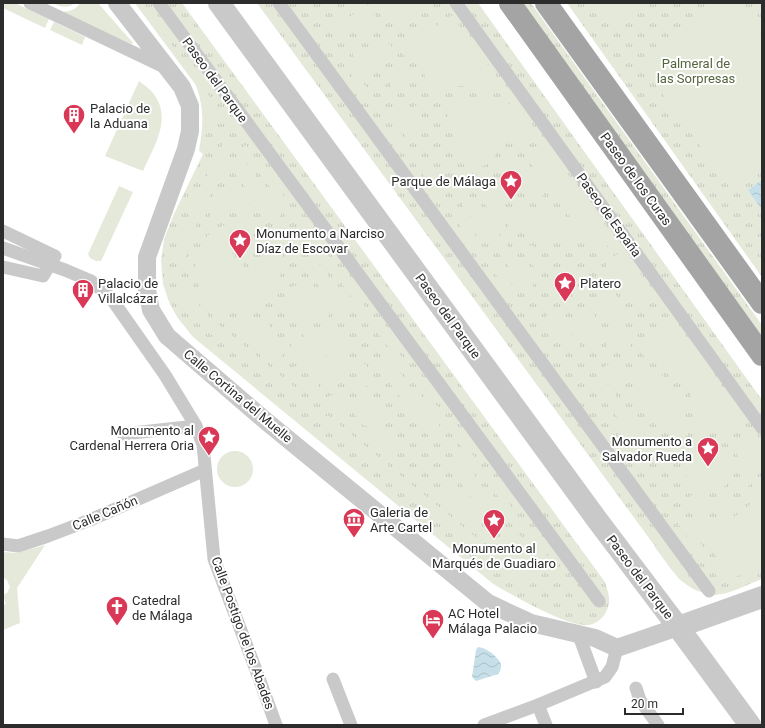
<svg xmlns="http://www.w3.org/2000/svg" width="765" height="728" viewBox="0 0 765 728" font-family="Roboto,sans-serif">
  <style>
    .grass { fill: url(#grass-tufts) }
    .garden { fill: #e4e9da; fill-rule: evenodd }
    .water { fill: url(#water-waves) }
    .lines { fill: none; stroke-linecap: round; stroke-linejoin: round }
    .pedestrian { stroke: #c9c9c9; stroke-width: 13 }
    .minor { stroke: #c9c9c9; stroke-width: 18 }
    .tertiary { stroke: #c9c9c9; stroke-width: 22 }
    .primary { stroke: #a4a4a4; stroke-width: 22 }
    .labels { text-anchor: middle; dominant-baseline: central; stroke-width: 4; stroke-linejoin: round; paint-order: stroke }
    .park-label { font-size: 13px; fill: #54653d; stroke: #fff }
    .street-label { font-size: 13px; fill: #2c2c2c; stroke: #fff }
    .poi-label { font-size: 13px; fill: #2c2c2c; stroke: #fff; text-anchor: start }
  </style>
  <defs>
    <pattern id="grass-tufts" width="24" height="20" patternUnits="userSpaceOnUse"><rect width="24" height="20" fill="#e4e9da"/><path d="M3 7l-1-3M5 7V3M7 7l1-3M15 17l-1-3M17 17v-4M19 17l1-3" fill="none" stroke="#c4c8bb"/></pattern>
    <pattern id="water-waves" width="16" height="10" patternUnits="userSpaceOnUse"><rect width="16" height="10" fill="#c7dfe8"/><path d="M0 5q4-4 8 0t8 0" fill="none" stroke="#abc0c7"/></pattern>
  </defs>
  <rect width="100%" height="100%" fill="#fff"/>
  <g class="grass">
    <path d="M 135,3 L 182,3 L 605,582 C 609,595 612,602 605,614 C 601,620 594,625 587,625 C 568,627 509,594 492,583 L 193,337 L 177,317 L 169,302 L 163,284 L 161,261 L 164,239 L 174,214 L 203,154 L 199,151 C 203,126 205,110 196,85 Z"/>
    <path d="M 257,3 L 478,3 L 762,400 L 762,579 C 724,594 714,605 679,579 Z"/>
    <path d="M 522,3 L 531,3 L 762,325 L 762,337 Z"/>
    <path d="M 567,3 L 762,3 L 762,277 Z"/>
  </g>
  <g class="garden">
    <path d="M 3,3 L 15,3 L 49,19 L 45,28 L 3,8 Z"/>
    <path d="M 52,3 L 75,3 C 67,9 61,7 52,3 Z"/>
    <path d="M 80,3 L 98,3 L 133,43 L 131,44 L 62,12 C 70,11 76,10 80,3 Z"/>
    <path d="M 135,3 L 141,3 L 226,119 L 222,124 L 203,118 L 200,96 L 196,85 Z"/>
    <path d="M 358,3 L 366,3 L 381,24 L 351,30 L 335,30 L 327,18 C 341,24 355,19 358,3 Z"/>
    <path d="M 379,3 L 433,3 L 418,13 L 400,18 L 392,18 L 389,17 Z"/>
    <path d="M 598,3 L 641,3 L 612,23 Z"/>
    <path d="M 719,3 L 739,3 L 762,36 L 762,171 L 733,192 L 639,61 Z"/>
    <path d="M 451,15 L 507,91 C 497,94 486,89 476,87 C 459,85 442,86 426,88 C 426,70 421,59 402,55 L 406,35 L 424,22 L 434,23 L 437,26 Z"/>
    <path d="M 54,22 L 85,37 L 82,45 L 50,30 Z"/>
    <path d="M 385,44 L 390,44 L 392,47 L 391,51 C 385,56 377,60 374,66 C 372,70 372,73 370,76 L 368,75 L 353,56 L 353,51 L 372,49 Z"/>
    <path d="M 346,59 L 370,92 L 366,96 L 342,62 Z"/>
    <path d="M 399,71 C 416,77 408,96 392,89 C 387,80 390,74 399,71 Z"/>
    <path d="M 139,81 C 143,84 149,88 153,93 C 173,118 154,146 143,171 L 105,156 Z"/>
    <path d="M 472,97 L 481,98 L 502,103 L 517,105 L 539,134 L 522,144 L 512,143 L 501,145 C 493,162 484,172 465,165 C 460,163 456,161 454,156 C 448,144 456,136 453,125 C 452,118 442,114 446,106 C 450,99 464,98 472,97 Z"/>
    <path d="M 420,103 L 423,103 L 427,106 L 426,109 L 418,119 L 414,133 L 410,133 L 394,112 L 396,110 C 405,111 412,108 420,103 Z"/>
    <path d="M 397,128 L 445,195 L 440,198 L 392,132 Z"/>
    <path d="M 226,139 L 233,148 L 198,220 L 186,256 L 184,259 C 179,260 177,259 175,254 L 182,229 L 216,156 Z"/>
    <path d="M 544,142 L 616,240 L 600,251 L 595,251 L 526,157 L 527,151 Z"/>
    <path d="M 246,145 L 288,202 L 284,206 L 241,148 Z"/>
    <path d="M 512,153 L 545,196 C 528,195 520,191 506,182 C 504,171 502,163 508,154 Z"/>
    <path d="M 237,159 L 244,160 L 281,211 L 281,215 L 277,220 L 273,221 L 270,220 L 233,171 L 232,163 Z"/>
    <path d="M 485,176 L 489,177 L 501,189 C 503,198 506,212 498,218 L 494,218 L 471,184 L 471,180 L 473,178 Z"/>
    <path d="M 228,180 L 230,180 L 253,212 L 253,214 L 251,215 L 239,212 L 231,212 L 210,221 L 208,219 Z"/>
    <path d="M 119,186 L 133,192 L 101,261 L 96,261 L 90,258 L 88,254 Z"/>
    <path d="M 448,199 L 480,242 L 475,246 L 443,203 Z"/>
    <path d="M 466,199 L 470,199 L 491,224 L 524,268 L 533,283 L 533,289 L 526,290 L 462,205 L 463,201 Z"/>
    <path d="M 520,205 L 559,212 L 571,229 L 573,238 C 562,245 547,241 535,237 L 529,228 L 524,229 L 519,233 L 510,232 L 508,229 L 509,220 L 516,214 L 515,207 Z"/>
    <path d="M 244,222 L 257,225 L 261,229 L 260,232 L 257,234 L 249,229 L 245,232 L 245,235 C 239,235 235,238 235,244 L 232,244 L 231,245 L 231,254 L 234,254 C 235,261 237,263 244,265 L 243,267 L 246,272 L 249,272 L 254,269 L 254,265 C 259,265 264,262 264,256 L 268,256 L 268,249 L 266,246 L 270,240 C 275,243 281,247 282,253 C 284,260 282,271 280,277 C 271,307 250,322 219,308 C 207,303 199,291 196,278 C 191,259 201,235 220,227 C 227,223 236,223 244,222 Z"/>
    <path d="M 306,225 L 446,418 L 442,421 L 301,228 Z"/>
    <path d="M 290,228 C 298,232 308,244 301,252 C 292,254 281,239 283,231 Z"/>
    <path d="M 521,243 L 540,248 L 542,252 L 540,266 L 536,268 L 534,267 L 518,246 L 518,244 Z"/>
    <path d="M 482,246 L 514,288 L 509,292 L 477,250 Z"/>
    <path d="M 623,250 L 658,298 L 643,308 L 636,308 L 606,267 L 607,261 Z"/>
    <path d="M 314,259 L 316,260 L 348,302 C 350,307 350,310 346,313 L 338,313 L 307,270 C 304,263 307,259 314,259 Z"/>
    <path d="M 304,281 L 329,313 L 329,316 L 326,317 L 317,316 L 302,319 C 295,313 292,308 283,307 L 281,304 L 293,286 L 298,285 Z"/>
    <path d="M 607,287 L 610,287 L 633,317 L 605,320 L 600,318 L 597,310 C 604,304 601,294 607,287 Z"/>
    <path d="M 186,288 L 190,289 L 201,308 L 208,316 L 298,390 L 301,394 C 301,399 300,401 294,402 L 202,327 L 185,307 L 180,294 L 183,289 Z"/>
    <path d="M 549,313 L 555,313 L 579,344 L 580,351 L 577,354 L 574,355 L 571,353 L 547,321 L 546,317 Z"/>
    <path d="M 593,313 L 600,325 L 594,344 L 592,344 L 572,319 L 572,315 Z"/>
    <path d="M 267,316 L 269,318 C 269,335 274,331 283,341 L 281,364 L 278,363 L 230,324 L 230,321 C 235,320 241,322 247,322 C 254,321 260,318 267,316 Z"/>
    <path d="M 670,319 C 683,322 679,331 685,340 C 689,347 697,348 702,353 C 710,361 712,371 717,380 C 723,394 736,408 745,421 C 726,437 721,431 699,435 L 697,433 C 693,399 693,379 660,362 C 655,359 644,358 641,353 L 642,339 L 645,336 L 664,320 Z"/>
    <path d="M 324,325 L 332,326 L 335,329 L 332,335 C 335,343 341,341 346,336 L 348,339 L 351,346 L 345,347 L 342,353 L 343,356 L 348,359 L 353,359 L 350,370 L 346,367 L 339,368 L 337,374 L 342,380 L 342,382 L 334,387 L 330,379 L 325,377 L 321,379 L 319,383 L 319,388 L 308,385 C 312,378 312,372 302,372 L 297,378 L 291,368 L 298,365 C 301,361 301,358 297,354 L 290,354 L 290,347 L 293,342 C 305,350 311,342 300,332 L 311,327 C 312,333 316,338 323,334 ZM 322,350 L 328,358 L 320,363 L 314,355 Z"/>
    <path d="M 612,330 C 624,328 630,339 631,348 C 623,354 614,354 607,347 L 606,339 Z"/>
    <path d="M 386,362 L 393,363 L 442,429 C 442,434 440,436 435,439 L 431,438 L 427,434 L 381,371 L 381,368 Z"/>
    <path d="M 362,364 L 365,364 L 378,381 L 378,383 C 373,386 364,386 357,389 L 352,383 L 356,378 Z"/>
    <path d="M 636,364 L 664,376 C 662,397 675,391 683,403 L 688,435 L 685,436 L 656,426 C 653,419 655,410 647,404 C 644,401 639,401 636,398 Z"/>
    <path d="M 608,365 L 624,368 L 625,387 L 624,389 L 622,389 L 605,368 L 605,366 Z"/>
    <path d="M 597,377 L 602,377 L 659,455 L 659,461 L 657,463 L 650,462 L 594,385 L 594,379 Z"/>
    <path d="M 343,391 L 347,391 C 354,397 344,405 347,416 L 344,418 L 326,403 L 325,400 L 327,397 Z"/>
    <circle cx="370" cy="412" r="15"/>
    <path d="M 326,416 L 329,416 L 387,464 L 389,466 L 388,468 L 379,473 L 322,425 L 321,421 Z"/>
    <path d="M 381,431 L 399,448 L 390,457 L 373,442 L 373,434 L 376,432 Z"/>
    <path d="M 456,432 L 561,574 L 557,577 L 452,434 Z"/>
    <path d="M 754,433 C 756,436 760,440 761,444 C 765,456 756,481 746,488 L 742,487 L 739,483 L 741,465 L 734,447 L 735,443 Z"/>
    <circle cx="709" cy="468" r="24"/>
    <circle cx="235" cy="469" r="18"/>
    <path d="M 460,461 L 464,461 L 466,463 L 501,512 L 506,516 L 507,522 L 504,526 L 498,528 L 494,527 L 453,473 L 452,466 Z"/>
    <path d="M 394,470 L 478,539 L 478,549 L 474,551 L 384,477 L 387,472 Z"/>
    <path d="M 450,481 L 477,513 L 478,518 L 474,522 L 465,522 L 435,493 C 444,492 446,488 450,481 Z"/>
    <path d="M 762,488 L 762,566 L 721,583 L 710,566 L 719,560 L 693,526 L 697,522 C 703,522 710,523 716,522 C 737,519 752,506 762,488 Z"/>
    <path d="M 693,495 L 700,501 L 710,502 L 728,497 L 733,504 C 727,508 720,512 712,512 C 704,512 684,507 690,496 Z"/>
    <path d="M 671,503 L 704,548 L 698,552 L 666,507 Z"/>
    <path d="M 516,534 L 520,535 L 543,568 C 540,579 534,584 524,587 L 503,575 L 483,558 L 482,556 C 485,549 495,551 500,555 L 504,553 L 511,536 Z"/>
    <path d="M 662,540 L 700,592 C 679,584 667,563 654,546 Z"/>
    <path d="M 45,545 L 17,588 L 20,623 L 3,630 L 3,605 L 6,604 L 3,595 L 7,593 L 10,587 L 7,580 L 3,577 L 3,552 L 17,553 Z"/>
  </g>
  <g class="water">
    <path d="M 762,180 L 762,210 L 748,190 Z"/>
    <path d="M 478,647 C 485,647 497,656 500,662 C 502,665 501,668 500,671 L 498,674 L 476,681 L 472,677 L 476,650 Z"/>
  </g>
  <g class="lines">
    <g class="pedestrian">
      <path d="M 30,3 L 164,67"/>
      <path d="M 159,3 L 599,601"/>
      <path d="M 279,3 L 709,591"/>
      <path d="M 456,3 L 762,428"/>
      <path d="M 3,231 L 55,256 L 43,276 L 3,267"/>
      <path d="M 3,248 L 65,270 L 91,281 L 111,298 L 165,375 L 196,426 L 203,445 L 214,559 L 259,678 L 276,725"/>
      <path d="M 123,434 L 196,426"/>
      <path d="M 3,544 L 18,546 L 48,536 L 90,520 L 205,470"/>
      <path d="M 578,633 L 596,682"/>
      <path d="M 333,679 L 351,725"/>
      <path d="M 636,688 L 640,700 L 658,725"/>
      <path d="M 538,705 L 546,725"/>
      <path d="M 484,725 L 538,705 L 605,677 L 612,667 L 617,648"/>
    </g>
    <path class="minor" d="M 117,3 L 182,87 L 190,106 L 190,131 L 186,149 L 147,257 L 147,290 L 151,310 L 167,336 L 267,422 L 488,603 L 531,623 L 595,638 L 617,648 L 678,627"/>
    <g class="tertiary">
      <path d="M 219,3 L 598,521 L 678,627 L 750,725"/>
      <path d="M 678,627 L 762,597"/>
    </g>
    <g class="primary">
      <path d="M 510,3 L 762,355"/>
      <path d="M 546,3 L 762,303"/>
    </g>
  </g>
  <defs>
    <g id="building-pin" transform="scale(1.15)"><path d="M0 17L-7.5 6A9.5 9.5 0 1 1 7.5 6Z" fill="#da3857" stroke="#fff"/><path d="M-4-6H4V6H1V3H-1V6H-4ZM-2.5-4.3h1.7v1.8h-1.7ZM.8-4.3h1.7v1.8H.8ZM-2.5-1h1.7V.8h-1.7ZM.8-1h1.7V.8H.8Z" fill="#fff"/></g>
    <g id="sight-pin" transform="scale(1.15)"><path d="M0 17L-7.5 6A9.5 9.5 0 1 1 7.5 6Z" fill="#da3857" stroke="#fff"/><path d="M0-6L1.8-2.2L6-1.7L2.9 1.2L3.7 5.4L0 3.3L-3.7 5.4L-2.9 1.2L-6-1.7L-1.8-2.2Z" fill="#fff"/></g>
    <g id="museum-pin" transform="scale(1.15)"><path d="M0 17L-7.5 6A9.5 9.5 0 1 1 7.5 6Z" fill="#da3857" stroke="#fff"/><path d="M0-6L6-3V-2H-6V-3ZM-5-1h2V3h-2ZM-1-1h2V3h-2ZM3-1h2V3H3ZM-6 4H6V6H-6Z" fill="#fff"/></g>
    <g id="church-pin" transform="scale(1.15)"><path d="M0 17L-7.5 6A9.5 9.5 0 1 1 7.5 6Z" fill="#da3857" stroke="#fff"/><path d="M-1.2-6h2.4v3.5h3.3v2.4h-3.3V6h-2.4V-.1h-3.3v-2.4h3.3Z" fill="#fff"/></g>
    <g id="hotel-pin" transform="scale(1.15)"><path d="M0 17L-7.5 6A9.5 9.5 0 1 1 7.5 6Z" fill="#da3857" stroke="#fff"/><path d="M-6-4.5h1.5V1H6V5H4.5V3h-9V5H-6ZM-4 0a1.8 1.8 0 1 1 3.6 0ZM.5 0V-2.5h3Q6-2.5 6 0Z" fill="#fff"/></g>
  </defs>
  <g fill-rule="evenodd">
    <use href="#building-pin" x="74" y="115"/>
    <use href="#sight-pin" x="511" y="181"/>
    <use href="#sight-pin" x="240" y="240"/>
    <use href="#sight-pin" x="565" y="283"/>
    <use href="#building-pin" x="83" y="290"/>
    <use href="#sight-pin" x="209" y="437"/>
    <use href="#sight-pin" x="708" y="448"/>
    <use href="#museum-pin" x="354" y="519"/>
    <use href="#sight-pin" x="494" y="520"/>
    <use href="#church-pin" x="117" y="607"/>
    <use href="#hotel-pin" x="433" y="620"/>
  </g>
  <g class="labels">
    <g class="park-label">
      <text x="696" y="63">Palmeral de<tspan x="696" dy="15">las Sorpresas</tspan></text>
    </g>
    <g class="street-label">
      <text transform="translate(215 80) rotate(54)">Paseo del Parque</text>
      <text transform="translate(636 179) rotate(54)">Paseo de los Curas</text>
      <text transform="translate(609 215) rotate(54)">Paseo de España</text>
      <text transform="translate(448 316) rotate(54)">Paseo del Parque</text>
      <text transform="translate(238 396) rotate(40)">Calle Cortina del Muelle</text>
      <text transform="translate(105 513) rotate(-23)">Calle Cañón</text>
      <text transform="translate(640 577) rotate(53)">Paseo del Parque</text>
      <text transform="translate(243 633) rotate(70)">Calle Postigo de los Abades</text>
    </g>
    <g class="poi-label">
      <text x="90" y="108">Palacio de<tspan x="90" dy="15">la Aduana</tspan></text>
      <text x="496" y="181" text-anchor="end">Parque de Málaga</text>
      <text x="256" y="233">Monumento a Narciso<tspan x="256" dy="15">Díaz de Escovar</tspan></text>
      <text x="98" y="283">Palacio de<tspan x="98" dy="15">Villalcázar</tspan></text>
      <text x="580" y="283">Platero</text>
      <text x="194" y="430" text-anchor="end">Monumento al<tspan x="194" dy="15">Cardenal Herrera Oria</tspan></text>
      <text x="692" y="441" text-anchor="end">Monumento a<tspan x="692" dy="15">Salvador Rueda</tspan></text>
      <text x="370" y="512">Galeria de<tspan x="370" dy="15">Arte Cartel</tspan></text>
      <text x="494" y="548" text-anchor="middle">Monumento al<tspan x="494" dy="15">Marqués de Guadiaro</tspan></text>
      <text x="132" y="600">Catedral<tspan x="132" dy="15">de Málaga</tspan></text>
      <text x="448" y="613">AC Hotel<tspan x="448" dy="15">Málaga Palacio</tspan></text>
    </g>
  </g>
  <rect width="765" height="728" fill="none" stroke="#2c2c2c" stroke-width="8"/>
  <path d="M625 708v6h58v-6" fill="none" stroke="#2c2c2c" stroke-width="2"/>
  <text x="631" y="708" font-size="12" fill="#2c2c2c" stroke="#ffffff" stroke-width="3" paint-order="stroke">20 m</text>
</svg>
